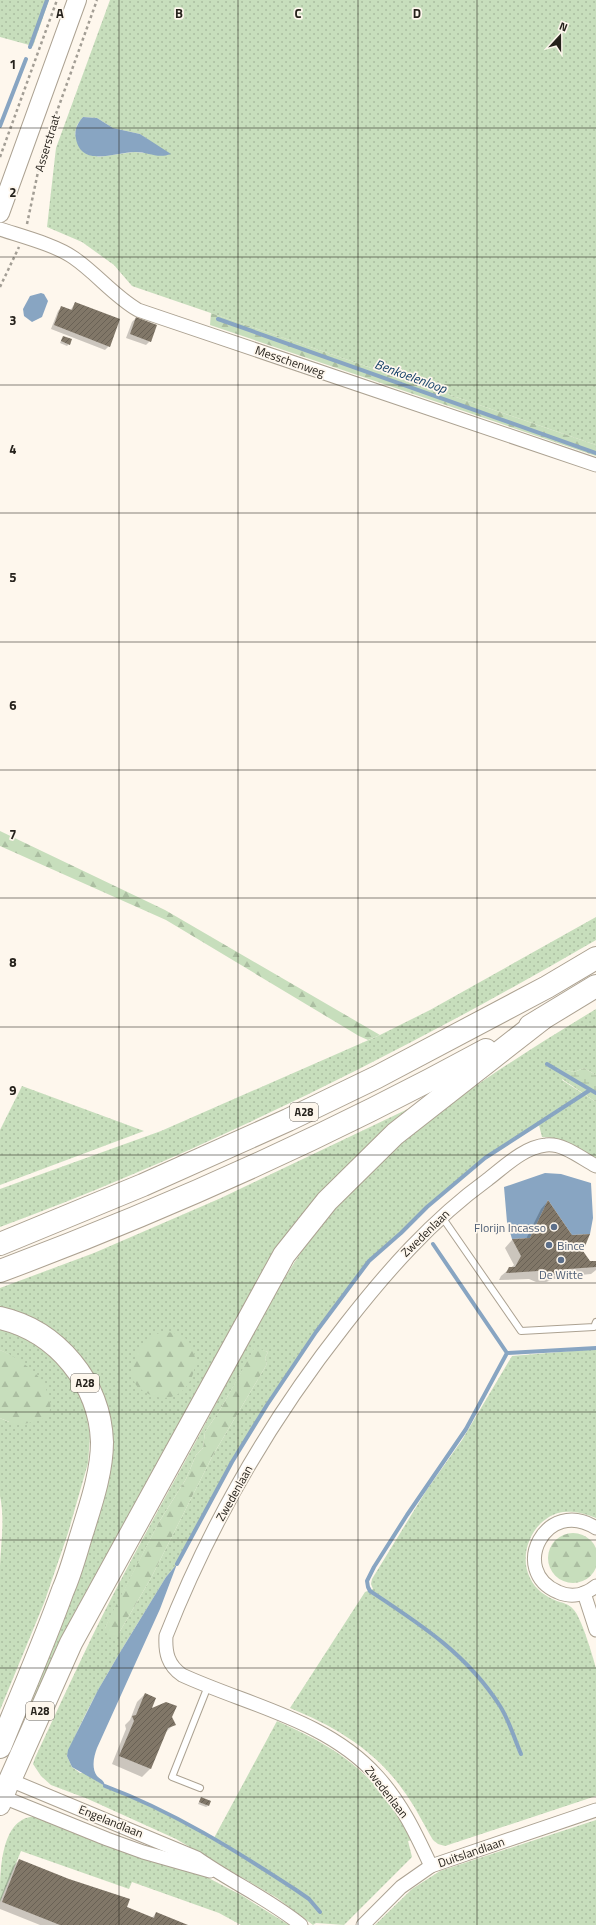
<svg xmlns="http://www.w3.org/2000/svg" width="596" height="1925" viewBox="0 0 596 1925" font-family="'Titillium Web',sans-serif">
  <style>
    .grass { fill: url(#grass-dots); fill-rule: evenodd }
    .forest { fill: url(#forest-firs) }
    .wetland { fill: url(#wetland-marsh) }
    .water { fill: #88a5c2 }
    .shadow { fill: #0003 }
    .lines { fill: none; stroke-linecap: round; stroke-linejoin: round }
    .stream { stroke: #88a5c2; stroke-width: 4 }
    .building { fill: url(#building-hatch) }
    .lane-casing { stroke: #aca292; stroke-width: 8 }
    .street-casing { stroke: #aca292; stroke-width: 15 }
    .secondary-casing { stroke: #aca292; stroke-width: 20 }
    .primary-casing { stroke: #aca292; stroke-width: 22 }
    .highway-casing { stroke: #aca292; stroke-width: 24 }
    .path { stroke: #a39e95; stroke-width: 2.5; stroke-dasharray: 3 3; stroke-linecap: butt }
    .lane { stroke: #fff; stroke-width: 6 }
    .street { stroke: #fff; stroke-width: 13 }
    .secondary { stroke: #fff; stroke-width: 18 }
    .primary { stroke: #fff; stroke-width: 20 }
    .highway { stroke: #fff; stroke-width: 22 }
    .grid { fill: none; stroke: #26221c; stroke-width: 1; stroke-opacity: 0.55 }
    .service-dot { fill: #5c6f8a; stroke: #fef7ed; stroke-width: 1.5 }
    .labels { text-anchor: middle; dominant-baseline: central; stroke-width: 3.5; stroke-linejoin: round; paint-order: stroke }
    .shield { fill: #fef7ed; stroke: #67625b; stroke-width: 1 }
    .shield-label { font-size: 11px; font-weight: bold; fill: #26221c }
    .street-label { font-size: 12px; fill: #26221c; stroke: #fef7ed }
    .service-label { font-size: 12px; fill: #4e5e75; stroke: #fef7ed; text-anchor: end }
    .water-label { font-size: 13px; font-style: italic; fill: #154169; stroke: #fef7ed }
    .grid-label { font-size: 13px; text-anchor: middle; font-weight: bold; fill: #26221c; stroke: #fef7ed; stroke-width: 3.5; stroke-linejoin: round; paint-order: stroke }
  </style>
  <defs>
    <pattern id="grass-dots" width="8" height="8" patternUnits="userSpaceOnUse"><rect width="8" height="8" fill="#c7debc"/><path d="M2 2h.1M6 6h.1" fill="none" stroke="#abbea1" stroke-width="1.8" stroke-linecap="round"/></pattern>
    <pattern id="forest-firs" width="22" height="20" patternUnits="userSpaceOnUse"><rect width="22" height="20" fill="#c7debc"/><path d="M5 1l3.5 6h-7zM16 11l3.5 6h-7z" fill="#abbea1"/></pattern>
    <pattern id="wetland-marsh" width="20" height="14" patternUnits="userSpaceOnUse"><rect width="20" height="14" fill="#c7debc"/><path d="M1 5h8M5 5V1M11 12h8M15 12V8" fill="none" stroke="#abbea1"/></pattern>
    <pattern id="building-hatch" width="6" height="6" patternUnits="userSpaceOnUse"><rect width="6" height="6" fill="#817768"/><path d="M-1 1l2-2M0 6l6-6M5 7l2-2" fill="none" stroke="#696155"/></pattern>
  </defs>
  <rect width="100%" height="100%" fill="#fef7ed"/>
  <g class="grass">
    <path d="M 0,0 L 49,0 L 33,46 L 0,37 Z"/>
    <path d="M 110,0 L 596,0 L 596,445 L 132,286 L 114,265 L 82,242 L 47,227 L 56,148 ZM 83,117 L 97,118 L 113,128 L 140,134 L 151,142 L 144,153 L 134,152 L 98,157 L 75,134 L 77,125 Z"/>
    <path d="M 596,917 L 596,940 C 405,1051 207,1150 0,1227 L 0,1189 L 161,1131 L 380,1035 L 430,1010 Z"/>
    <path d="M 596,1009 L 596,1075 L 584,1068 L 574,1072 L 567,1070 L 562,1080 L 596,1102 L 596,1158 C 578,1148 563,1137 542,1137 L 539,1125 L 512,1140 L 470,1170 L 369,1261 L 316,1332 L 267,1405 L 232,1462 L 177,1564 L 166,1577 C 131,1636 92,1692 67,1756 L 72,1767 L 80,1773 L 84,1773 L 105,1786 L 127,1794 L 214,1838 L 277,1721 C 341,1749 379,1776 412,1840 L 408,1841 L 412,1857 L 344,1925 L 316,1923 L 313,1925 L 277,1898 L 176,1839 L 88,1799 L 51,1785 L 41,1776 L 33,1764 L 35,1758 C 61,1703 86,1647 114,1593 C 145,1533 178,1475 210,1415 C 248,1343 290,1255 346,1195 C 416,1120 509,1062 596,1009 ZM 255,1348 L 268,1352 L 265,1358 L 267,1364 L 213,1455 L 151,1578 L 119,1633 L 105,1628 L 159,1522 L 186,1479 L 196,1455 L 203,1448 L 205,1432 L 220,1410 Z"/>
    <path d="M 22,1086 L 144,1131 L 0,1185 L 0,1130 Z"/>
    <path d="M 431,1098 L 359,1157 L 196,1391 L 34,1704 L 31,1703 L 66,1615 L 82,1550 L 98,1391 L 0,1312 L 0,1288 L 94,1253 L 221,1198 Z"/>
    <path d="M 0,1328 L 30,1340 L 60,1364 L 79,1391 L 86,1411 L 90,1436 L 88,1463 L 68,1533 L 44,1603 L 0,1710 C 0,1662 0,1614 0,1566 C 1,1542 5,1520 0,1496 L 0,1418 L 9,1422 L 10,1355 L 0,1350 Z"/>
    <path d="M 596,1349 L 596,1518 C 584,1513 570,1510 558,1513 C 532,1521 518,1554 530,1578 C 535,1589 546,1597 557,1601 C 563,1603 569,1604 573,1609 C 581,1616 593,1657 596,1668 C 596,1680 596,1695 596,1708 C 596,1737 596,1767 596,1796 L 445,1846 L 438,1844 L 433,1840 C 423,1823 415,1806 403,1790 C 375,1750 334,1726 290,1708 L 365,1592 L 373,1589 L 371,1584 L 372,1579 L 426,1491 L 462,1440 L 512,1356 Z"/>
    <path d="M 30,1817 L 37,1817 L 199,1873 L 241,1895 L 289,1925 L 241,1925 L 219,1913 L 132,1882 L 129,1889 L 21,1851 L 0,1902 C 0,1873 0,1823 30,1817 Z"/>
    <path d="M 596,1820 L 596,1925 L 375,1925 L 412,1889 L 440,1871 Z"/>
  </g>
  <g class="forest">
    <path d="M 211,313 L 596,445 L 596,456 L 210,325 Z"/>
    <path d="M 0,831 L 165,910 L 380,1035 L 368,1040 L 359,1036 L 166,920 L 0,846 Z"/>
    <path d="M 162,1332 C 166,1332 172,1332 177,1334 C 215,1346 189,1425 139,1388 C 128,1379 133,1358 140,1348 C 145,1340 153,1335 162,1332 Z"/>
    <path d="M 255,1347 L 268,1352 L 265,1358 L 267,1364 L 213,1455 L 151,1578 L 119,1633 L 113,1638 L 108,1637 L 105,1628 L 110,1617 L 159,1522 L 186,1479 L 196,1455 L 203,1448 L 205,1432 L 220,1410 Z"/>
    <path d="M 0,1350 C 12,1355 24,1363 34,1372 C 43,1380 57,1405 47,1416 C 43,1420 37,1420 32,1422 C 18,1426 13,1424 0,1418 Z"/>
    <circle cx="573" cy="1558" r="25"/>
  </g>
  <path class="wetland" d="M 584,1068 L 596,1075 L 596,1102 L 559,1077 L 562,1071 L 567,1070 L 574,1072 Z"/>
  <g class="water">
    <path d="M 83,117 L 97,118 L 113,128 L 140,134 L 171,154 C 157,159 149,152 135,152 C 115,152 82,168 76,139 C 74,130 77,124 83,117 Z"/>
    <path d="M 41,293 L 44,294 L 48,301 L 42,317 L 32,322 L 24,316 L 23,309 L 30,296 Z"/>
    <path d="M 545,1173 L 561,1174 L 591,1183 L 593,1218 L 590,1234 L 572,1235 L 548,1200 L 530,1238 L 512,1239 L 507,1222 L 504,1187 Z"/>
    <path d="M 177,1564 L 160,1609 L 97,1748 C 94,1756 91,1768 97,1776 C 101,1780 104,1780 105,1786 L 72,1767 L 67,1756 L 68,1750 L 98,1690 L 119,1654 L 166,1577 Z"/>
  </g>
  <g class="shadow">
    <path d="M 75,303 L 109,346 L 105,350 L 51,329 L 58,311 L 62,307 L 70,311 Z"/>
    <path d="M 136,318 L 150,341 L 146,345 L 126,338 L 132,322 Z"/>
    <path d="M 62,338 L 69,344 L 67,346 L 60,343 Z"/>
    <path d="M 548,1201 L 589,1262 L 596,1263 L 596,1270 L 591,1274 L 560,1277 L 546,1282 L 536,1282 L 529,1279 L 499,1280 L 501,1276 L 514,1265 L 505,1248 L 512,1240 L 526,1239 L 541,1209 Z"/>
    <path d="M 145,1694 L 150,1710 L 174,1724 L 165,1733 L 150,1769 L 142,1777 L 112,1764 L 126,1729 L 125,1725 L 130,1720 L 137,1702 Z"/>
    <path d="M 200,1800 L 208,1806 L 206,1807 L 198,1804 Z"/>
    <path d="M 19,1860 L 152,1918 L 156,1913 L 185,1925 L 40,1925 L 0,1909 L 0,1899 L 13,1866 Z"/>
  </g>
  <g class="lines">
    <g class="stream">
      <path d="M 30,47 L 47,0"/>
      <path d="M 0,126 L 26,59"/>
      <path d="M 218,319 L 596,453"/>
      <path d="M 547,1064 L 596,1093"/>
      <path d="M 433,1244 L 507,1353 L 596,1348"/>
      <path d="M 507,1353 L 466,1429 L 407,1515 L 374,1567 L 367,1581 L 368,1587 L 370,1591 C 420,1624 467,1654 500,1706 C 509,1720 514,1738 521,1754"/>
      <path d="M 177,1564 L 232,1462 L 267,1405 L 316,1332 L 369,1261 L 401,1233 L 427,1207 L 485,1158 L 590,1090"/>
      <path d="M 105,1786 C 172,1811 235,1850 296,1890 L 309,1899 L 320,1912"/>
    </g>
  </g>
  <g class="building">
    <path d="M 75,302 L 120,319 L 110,347 L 54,325 L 61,306 L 72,310 Z"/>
    <path d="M 136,317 L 157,325 L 151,342 L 130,334 Z"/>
    <path d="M 63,336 L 72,339 L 70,345 L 61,341 Z"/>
    <path d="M 548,1200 L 572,1235 L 590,1234 L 583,1251 L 590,1261 L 596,1261 L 596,1267 L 568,1269 L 554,1275 L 545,1274 L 538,1271 L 506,1273 L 509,1267 L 515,1267 L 521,1256 L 512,1239 L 530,1238 Z"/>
    <path d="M 145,1693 L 156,1698 L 152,1708 L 166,1702 L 177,1706 L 172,1717 L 176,1725 L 168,1728 L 151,1769 L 119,1756 L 134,1721 L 132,1716 L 136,1715 Z"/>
    <path d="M 201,1797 L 211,1801 L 209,1806 L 199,1802 Z"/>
    <path d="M 19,1859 L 69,1879 L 130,1899 L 127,1907 L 154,1918 L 156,1912 L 188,1925 L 60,1925 L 2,1902 Z"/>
  </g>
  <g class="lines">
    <g class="lane-casing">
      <g id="lane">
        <path d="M 442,1217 L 521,1331 L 594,1327 L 596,1322"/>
        <path d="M 200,1788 L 172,1777 L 208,1686"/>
      </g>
    </g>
    <g class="street-casing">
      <g id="street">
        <path d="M 0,229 C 21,236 56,245 74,258 C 97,274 114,296 138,310 L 596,465"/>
        <path d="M 596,1528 C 546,1496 508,1571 558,1592 C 571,1598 585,1595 596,1586"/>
        <path d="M 584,1593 L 596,1630"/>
        <path d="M 10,1780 L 197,1858 C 231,1882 269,1899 301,1925"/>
        <path d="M 3,1797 L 107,1839 L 143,1852 L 210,1871"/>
        <path d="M 431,1866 C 416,1834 401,1802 377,1776 C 327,1720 247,1705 182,1675 C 168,1665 165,1653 166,1636 C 210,1524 271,1419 345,1325 C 387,1271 432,1220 487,1180 C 504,1167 524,1147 546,1145 C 563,1143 581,1158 596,1166"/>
        <path d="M 363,1925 L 401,1887 L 431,1866 L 596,1810"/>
      </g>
    </g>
    <g class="secondary-casing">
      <path id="secondary" d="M 0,213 L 77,0"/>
    </g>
    <g class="primary-casing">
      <path id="primary" d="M 0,1805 L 10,1780"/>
    </g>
    <g class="highway-casing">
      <g id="highway">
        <path d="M 530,1026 L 596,986"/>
        <path d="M 0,1244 L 143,1185 L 288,1120 L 377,1077 L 547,987 L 596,958"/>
        <path d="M 0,1271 C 166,1209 330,1135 486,1050"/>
        <path d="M 0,1318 C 57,1331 100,1383 102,1442 C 102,1472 91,1504 82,1533 C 76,1552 71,1572 63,1590 C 44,1643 21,1695 0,1747"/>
        <path d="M 10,1780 L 71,1643 L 284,1255 L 327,1201 L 395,1134 L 542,1019"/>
      </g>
    </g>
    <g class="path">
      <path d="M 0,157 L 57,0"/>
      <path d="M 27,224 L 42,153 L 97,0"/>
      <path d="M 0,287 L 19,247"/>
    </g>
    <use href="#lane" class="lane"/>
    <use href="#street" class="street"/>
    <use href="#secondary" class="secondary"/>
    <use href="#primary" class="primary"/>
    <use href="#highway" class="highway"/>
  </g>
  <path class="grid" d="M 119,0 L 119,1925M 238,0 L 238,1925M 358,0 L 358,1925M 477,0 L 477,1925M 0,128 L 596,128M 0,257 L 596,257M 0,385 L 596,385M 0,513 L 596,513M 0,642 L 596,642M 0,770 L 596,770M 0,898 L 596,898M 0,1027 L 596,1027M 0,1155 L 596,1155M 0,1283 L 596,1283M 0,1412 L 596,1412M 0,1540 L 596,1540M 0,1668 L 596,1668M 0,1797 L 596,1797"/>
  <g class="service-dot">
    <circle cx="554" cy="1227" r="4"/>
    <circle cx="549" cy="1245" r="4"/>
    <circle cx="561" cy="1260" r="4"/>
  </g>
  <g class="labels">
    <g class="shield">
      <rect x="290" y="1103" width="28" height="18" rx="3"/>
      <rect x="71" y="1374" width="28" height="18" rx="3"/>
      <rect x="26" y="1702" width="28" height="18" rx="3"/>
    </g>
    <g class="shield-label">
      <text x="304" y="1112">A28</text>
      <text x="85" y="1383">A28</text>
      <text x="40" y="1711">A28</text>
    </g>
    <g class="street-label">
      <text transform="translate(47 143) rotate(-73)">Asserstraat</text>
      <text transform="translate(290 361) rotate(19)">Messchenweg</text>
      <text transform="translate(425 1233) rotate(-44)">Zwedenlaan</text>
      <text transform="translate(234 1493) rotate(-61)">Zwedenlaan</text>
      <text transform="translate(387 1792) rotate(52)">Zwedenlaan</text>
      <text transform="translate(111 1821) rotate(22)">Engelandlaan</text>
      <text transform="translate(471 1852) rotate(-19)">Duitslandlaan</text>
    </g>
    <g class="service-label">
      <text x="546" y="1227">Florijn Incasso</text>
      <text x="557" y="1245" text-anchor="start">Bince</text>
      <text x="561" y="1274" text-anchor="middle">De Witte</text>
    </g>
    <g class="water-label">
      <text transform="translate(411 376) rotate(20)">Benkoelenloop</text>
    </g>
  </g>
  <g class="grid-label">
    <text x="60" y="18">A</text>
    <text x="179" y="18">B</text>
    <text x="298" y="18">C</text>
    <text x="417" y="18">D</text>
    <text x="13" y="69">1</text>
    <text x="13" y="197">2</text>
    <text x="13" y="325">3</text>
    <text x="13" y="454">4</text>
    <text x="13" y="582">5</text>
    <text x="13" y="710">6</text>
    <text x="13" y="839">7</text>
    <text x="13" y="967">8</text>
    <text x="13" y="1095">9</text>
  </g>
  <g transform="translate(560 36) rotate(21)" stroke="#fef7ed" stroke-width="3" paint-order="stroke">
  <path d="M0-3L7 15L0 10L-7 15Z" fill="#26221c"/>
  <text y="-6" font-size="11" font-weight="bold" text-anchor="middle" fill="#26221c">N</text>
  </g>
</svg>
